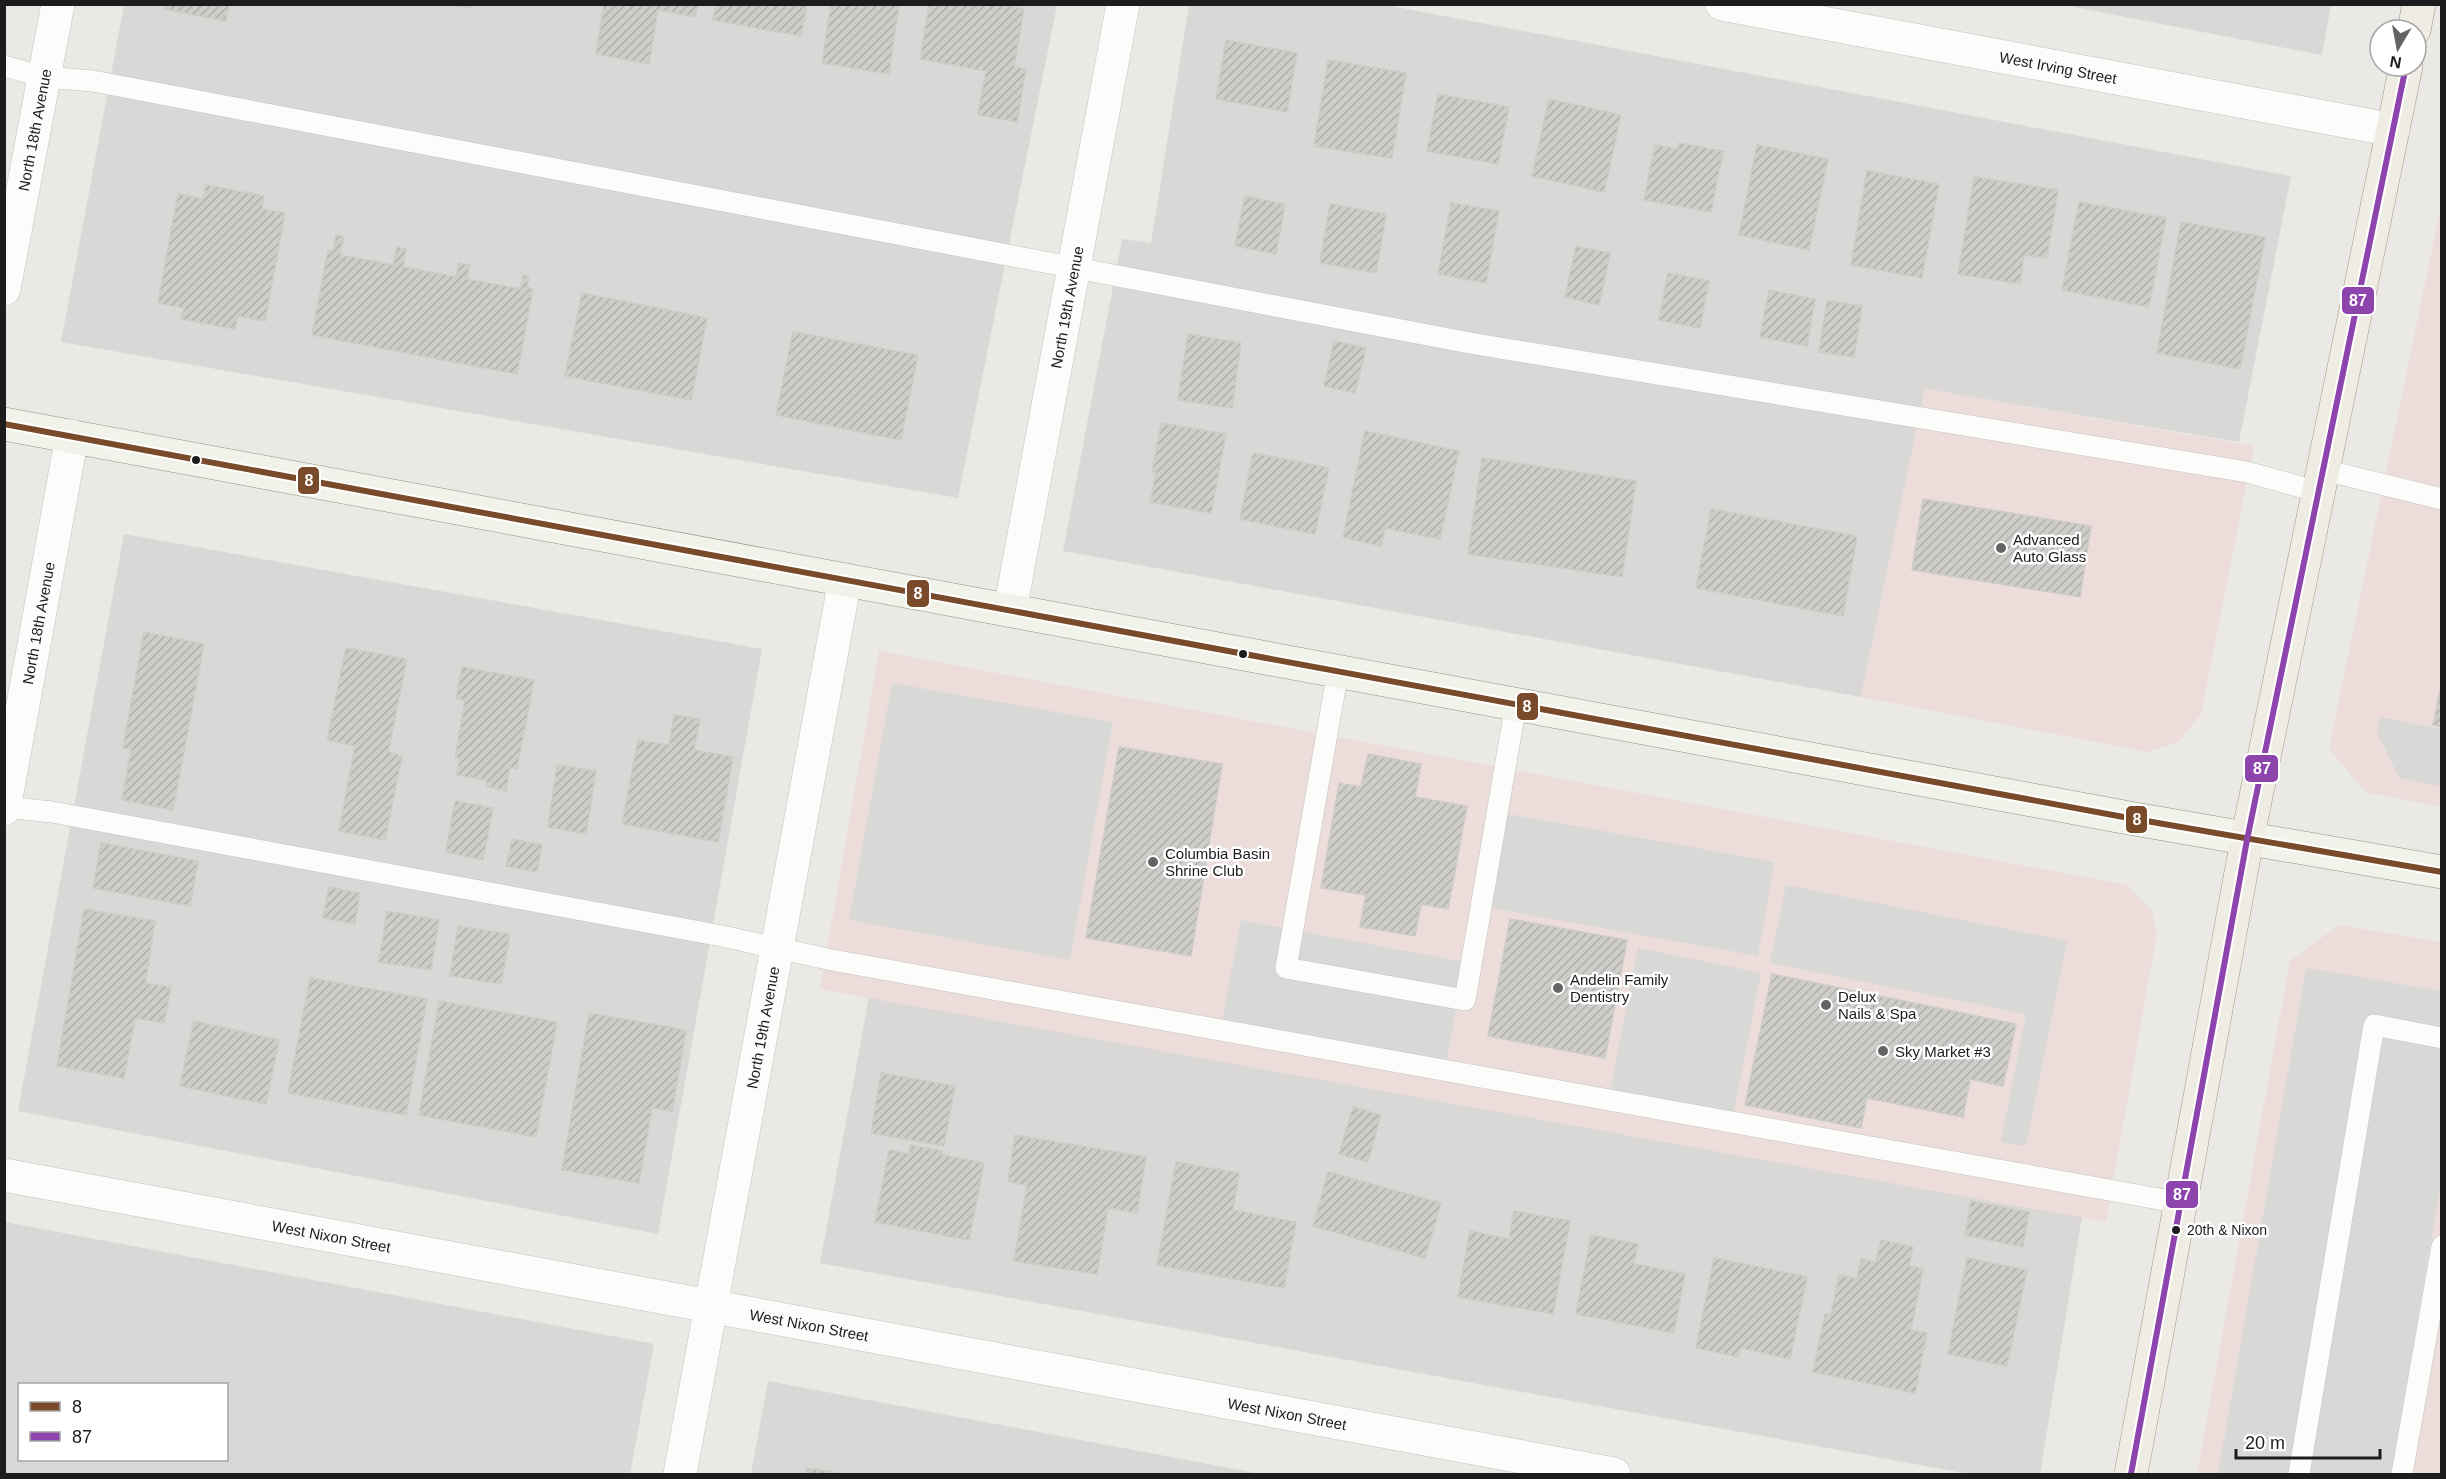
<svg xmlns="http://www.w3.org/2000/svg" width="2446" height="1479" viewBox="0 0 2446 1479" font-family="Arial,sans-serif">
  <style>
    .residential { fill: #d9d8d6 }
    .commercial { fill: #ecdddb }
    .religious { fill: #d8d8d6; fill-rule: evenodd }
    .building { fill: url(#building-hatch); stroke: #cdcbc6; stroke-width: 1.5 }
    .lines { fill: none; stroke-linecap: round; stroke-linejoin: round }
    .lane-casing { stroke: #c3c2c1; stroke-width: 22 }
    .street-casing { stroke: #c3c2c1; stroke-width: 34 }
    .secondary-casing { stroke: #90937e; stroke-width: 34 }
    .primary-casing { stroke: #9f9883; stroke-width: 34 }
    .lane { stroke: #fcfcfb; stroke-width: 21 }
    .street { stroke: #fcfcfb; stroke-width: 33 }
    .secondary { stroke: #f1f2e9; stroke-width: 33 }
    .primary { stroke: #efece4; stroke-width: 33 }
    .bus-1-casing { stroke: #fff; stroke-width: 10 }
    .bus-2-casing { stroke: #fff; stroke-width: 10 }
    .bus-1 { stroke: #7a4b2a; stroke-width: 6 }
    .bus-2 { stroke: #8e44ad; stroke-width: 6 }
    .bus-dot { fill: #1c1c1c; stroke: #fff; stroke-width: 2 }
    .poi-dot { fill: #646462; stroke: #fff; stroke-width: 2 }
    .labels { text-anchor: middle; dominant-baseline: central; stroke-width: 5; stroke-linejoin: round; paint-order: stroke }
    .bus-label { font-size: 14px; fill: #1c1c1c; stroke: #fff; text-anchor: start }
    .street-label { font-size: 15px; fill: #1c1c1c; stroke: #fff }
    .poi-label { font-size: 15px; fill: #1c1c1c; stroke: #fff; text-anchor: start }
    .line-badge { stroke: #fff; stroke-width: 2 }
    .badge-label { font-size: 16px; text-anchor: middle; font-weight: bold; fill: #fff }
  </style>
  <defs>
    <pattern id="building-hatch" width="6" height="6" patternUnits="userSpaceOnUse" patternTransform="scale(1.5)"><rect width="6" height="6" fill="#cecdca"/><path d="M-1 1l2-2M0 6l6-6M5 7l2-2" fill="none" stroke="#b0afad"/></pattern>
  </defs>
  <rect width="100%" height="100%" fill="#eae9e5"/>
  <g class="residential">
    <path d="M 124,5 L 1057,5 L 958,498 L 61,342 Z"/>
    <path d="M 1189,5 L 1386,5 L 2291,176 L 2239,442 L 1925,389 L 1861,697 L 1063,551 L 1122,239 L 1151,243 Z"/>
    <path d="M 2064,5 L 2331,4 L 2331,5 L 2322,55 Z"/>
    <path d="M 124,534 L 762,649 L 658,1234 L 18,1111 Z"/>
    <path d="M 869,997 L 2082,1217 L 2040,1474 L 1969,1474 L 820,1263 Z"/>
    <path d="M 768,1381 L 1261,1474 L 751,1474 Z"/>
  </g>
  <g class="commercial">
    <path d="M 2441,206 L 2441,807 L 2365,792 L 2329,748 Z"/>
    <path d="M 1925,389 L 2254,446 L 2201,714 L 2178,742 L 2148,752 L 1861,697 Z"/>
    <path d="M 879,651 L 2128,885 L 2152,911 L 2157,932 L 2106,1222 L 820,989 Z"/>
    <path d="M 2339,925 L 2441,942 L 2441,1474 L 2197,1474 L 2290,961 Z"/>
  </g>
  <g class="religious">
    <path d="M 1499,359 L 1874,437 L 1863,490 L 1488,413 Z"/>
    <path d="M 892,683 L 1113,722 L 1070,960 L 849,920 Z"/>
    <path d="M 2380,717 L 2441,729 L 2441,786 L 2399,778 L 2377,732 Z"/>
    <path d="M 1497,812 L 1774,862 L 1758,956 L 1480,906 Z"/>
    <path d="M 1786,885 L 2067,941 L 2026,1146 L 2001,1142 L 2026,1014 L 1770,963 Z"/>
    <path d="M 1241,920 L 1465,962 L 1446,1063 L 1222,1021 Z"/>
    <path d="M 1638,948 L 1761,973 L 1733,1116 L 1610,1092 Z"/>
    <path d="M 2306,968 L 2441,991 L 2441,1183 L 2391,1474 L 2218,1474 Z"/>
    <path d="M 5,1222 L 654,1344 L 630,1474 L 5,1474 ZM 20,1384 L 226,1384 L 226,1460 L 20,1460 Z"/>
  </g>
  <g class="building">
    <path d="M 165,4 L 229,4 L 226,21 L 164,9 Z"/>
    <path d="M 450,4 L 471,4 L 470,8 Z"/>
    <path d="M 604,4 L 698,4 L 695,17 L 658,10 L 649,64 L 596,54 Z"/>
    <path d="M 716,4 L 807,4 L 801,36 L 713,20 Z"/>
    <path d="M 831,4 L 899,4 L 889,74 L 822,63 Z"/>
    <path d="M 929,4 L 1000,4 L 1024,9 L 1014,67 L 1026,69 L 1017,122 L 978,115 L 986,71 L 920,59 Z"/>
    <path d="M 1226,40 L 1297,53 L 1287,112 L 1216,99 Z"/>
    <path d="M 1328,60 L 1406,73 L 1392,158 L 1314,146 Z"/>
    <path d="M 1438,94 L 1509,107 L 1498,164 L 1427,151 Z"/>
    <path d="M 1549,99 L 1621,115 L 1604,192 L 1532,176 Z"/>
    <path d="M 1679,143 L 1723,151 L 1711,212 L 1644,200 L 1655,145 L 1678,149 Z"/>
    <path d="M 1757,145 L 1828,159 L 1809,250 L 1739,235 Z"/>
    <path d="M 1867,171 L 1939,184 L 1922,278 L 1851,265 Z"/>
    <path d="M 1974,177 L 2058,190 L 2047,258 L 2024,255 L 2020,284 L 1958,274 Z"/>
    <path d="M 206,185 L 264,196 L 262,209 L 285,213 L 265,321 L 238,316 L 235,329 L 181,319 L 184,308 L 158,303 L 178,194 L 203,199 Z"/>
    <path d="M 1245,196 L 1285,204 L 1276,254 L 1235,246 Z"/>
    <path d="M 2079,202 L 2166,218 L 2149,307 L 2062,290 Z"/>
    <path d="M 1451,203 L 1499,211 L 1486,283 L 1438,274 Z"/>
    <path d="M 1330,204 L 1386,214 L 1376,273 L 1320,263 Z"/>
    <path d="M 2181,222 L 2265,237 L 2240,369 L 2157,353 Z"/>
    <path d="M 336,235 L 344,237 L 340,255 L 393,265 L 397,247 L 406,249 L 403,267 L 456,277 L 459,263 L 469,265 L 467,279 L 521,289 L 523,275 L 529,276 L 527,287 L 533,289 L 517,374 L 312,335 L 328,250 L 333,251 Z"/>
    <path d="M 1576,246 L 1610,253 L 1599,305 L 1565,297 Z"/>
    <path d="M 1668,273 L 1709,281 L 1700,328 L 1659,320 Z"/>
    <path d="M 1769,290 L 1815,299 L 1807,346 L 1760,337 Z"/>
    <path d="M 582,293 L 707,318 L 691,400 L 565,376 Z"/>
    <path d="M 1827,301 L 1862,306 L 1854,357 L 1819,352 Z"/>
    <path d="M 793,332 L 918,355 L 901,440 L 776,415 Z"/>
    <path d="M 1188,334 L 1241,343 L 1232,408 L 1178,400 Z"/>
    <path d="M 1334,341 L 1366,348 L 1355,393 L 1324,386 Z"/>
    <path d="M 1161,423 L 1226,434 L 1211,513 L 1150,502 L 1156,473 L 1152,472 Z"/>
    <path d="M 1365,431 L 1459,451 L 1440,539 L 1385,528 L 1381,546 L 1343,537 Z"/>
    <path d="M 1253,453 L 1329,468 L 1315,534 L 1240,519 Z"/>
    <path d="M 1482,458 L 1636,481 L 1622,577 L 1468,554 Z"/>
    <path d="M 1923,499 L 2091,526 L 2080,597 L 1912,570 Z"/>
    <path d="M 1711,509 L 1857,536 L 1843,616 L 1696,588 Z"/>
    <path d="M 144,632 L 204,644 L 173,810 L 122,800 L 131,749 L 123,748 Z"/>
    <path d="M 346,648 L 407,659 L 388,752 L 402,756 L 385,840 L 339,831 L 355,746 L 327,740 Z"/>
    <path d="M 462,667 L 534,680 L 517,769 L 510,767 L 506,791 L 486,786 L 487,780 L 456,775 L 460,758 L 455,758 L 465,700 L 456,699 Z"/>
    <path d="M 2442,681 L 2442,727 L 2433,725 Z"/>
    <path d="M 674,715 L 700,719 L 694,750 L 733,757 L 718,842 L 622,824 L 638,740 L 669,745 Z"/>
    <path d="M 1119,747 L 1222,764 L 1191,956 L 1086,938 Z"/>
    <path d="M 1368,754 L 1421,764 L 1415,797 L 1467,806 L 1448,909 L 1421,904 L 1415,936 L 1360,927 L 1366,895 L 1321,888 L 1339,783 L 1361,787 Z"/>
    <path d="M 557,765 L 596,771 L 586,834 L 548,827 Z"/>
    <path d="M 455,801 L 493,808 L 483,860 L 446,852 Z"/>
    <path d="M 512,839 L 542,845 L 537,872 L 506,866 Z"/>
    <path d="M 101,843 L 198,861 L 190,906 L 93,888 Z"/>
    <path d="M 329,887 L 360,893 L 355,924 L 323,918 Z"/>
    <path d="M 84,909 L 155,921 L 145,983 L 171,987 L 164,1023 L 135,1018 L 124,1078 L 57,1066 Z"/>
    <path d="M 387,911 L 439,920 L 431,970 L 379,962 Z"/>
    <path d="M 1510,919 L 1627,940 L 1605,1058 L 1488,1036 Z"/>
    <path d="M 458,926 L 510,934 L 501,984 L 450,976 Z"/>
    <path d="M 1772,974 L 2016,1024 L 2003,1086 L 1970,1079 L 1963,1117 L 1867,1098 L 1861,1128 L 1745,1105 Z"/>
    <path d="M 310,978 L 427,999 L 406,1115 L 288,1093 Z"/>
    <path d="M 439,1001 L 557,1022 L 536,1137 L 419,1115 Z"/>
    <path d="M 589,1013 L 686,1030 L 672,1111 L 652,1108 L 639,1183 L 562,1170 Z"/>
    <path d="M 194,1021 L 279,1040 L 266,1104 L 180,1086 Z"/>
    <path d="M 881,1073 L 955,1086 L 944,1146 L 871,1133 Z"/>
    <path d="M 1353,1107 L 1381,1115 L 1368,1162 L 1339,1154 Z"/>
    <path d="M 1015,1135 L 1146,1157 L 1137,1213 L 1108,1208 L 1097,1274 L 1014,1261 L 1027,1185 L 1008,1182 Z"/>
    <path d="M 911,1145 L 942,1151 L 942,1155 L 984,1163 L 969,1240 L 875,1222 L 889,1150 L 909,1154 Z"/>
    <path d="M 1176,1162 L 1239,1173 L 1233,1210 L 1296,1222 L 1284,1288 L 1157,1265 Z"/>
    <path d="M 1328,1172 L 1441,1203 L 1425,1258 L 1313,1226 Z"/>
    <path d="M 1971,1201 L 2029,1212 L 2023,1247 L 1965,1235 Z"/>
    <path d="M 1514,1211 L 1570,1221 L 1553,1314 L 1458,1297 L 1470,1231 L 1509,1239 Z"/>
    <path d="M 1591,1235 L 1638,1244 L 1634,1264 L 1685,1274 L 1674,1333 L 1576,1314 Z"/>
    <path d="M 1881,1240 L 1913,1247 L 1909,1266 L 1923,1269 L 1911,1330 L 1927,1333 L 1915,1393 L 1813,1372 L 1825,1314 L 1831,1315 L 1839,1275 L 1857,1279 L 1861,1259 L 1876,1262 Z"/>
    <path d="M 1714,1258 L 1807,1277 L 1790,1359 L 1741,1348 L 1738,1357 L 1696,1348 Z"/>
    <path d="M 1967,1258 L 2027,1270 L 2007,1366 L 1948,1354 Z"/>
    <path d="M 807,1468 L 844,1474 L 806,1474 Z"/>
  </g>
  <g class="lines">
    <g class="lane-casing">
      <g id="lane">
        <path d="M 4,66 L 44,77 L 93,81 L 1470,343 L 2247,472 L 2319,492"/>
        <path d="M 2324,470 L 2442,499"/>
        <path d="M 1338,671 L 1286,968 L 1465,1000 L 1516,704"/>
        <path d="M 5,807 L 52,812 L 722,936 L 832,960 L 2181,1203"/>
        <path d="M 2299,1474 L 2374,1025 L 2442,1038"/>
        <path d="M 2402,1474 L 2442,1246"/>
      </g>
    </g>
    <g class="street-casing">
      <g id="street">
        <path id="s1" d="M 1722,4 L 2393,130"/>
        <path id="s2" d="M 4,289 L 58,4"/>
        <path id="s3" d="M 1010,610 L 1123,4"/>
        <path id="s4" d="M 4,809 L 72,436"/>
        <path id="s5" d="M 4,1175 L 1614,1474"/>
        <path id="s6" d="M 680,1474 L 845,580"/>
      </g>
    </g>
    <g class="secondary-casing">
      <path id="secondary" d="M 4,424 L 2129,818 L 2442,872"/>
    </g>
    <g class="primary-casing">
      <g id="primary">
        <path d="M 2414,30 L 2419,4"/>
        <path d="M 2131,1474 L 2247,840 L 2406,66"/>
      </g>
    </g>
    <use href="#lane" class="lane"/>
    <use href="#street" class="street"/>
    <use href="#secondary" class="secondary"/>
    <use href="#primary" class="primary"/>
    <g class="bus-1-casing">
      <path id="bus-1" d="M 4,424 L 2129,818 L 2442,872"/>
    </g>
    <g class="bus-2-casing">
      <path id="bus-2" d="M 2131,1474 L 2247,840 L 2406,66"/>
    </g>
    <use href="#bus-1" class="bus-1"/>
    <use href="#bus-2" class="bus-2"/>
  </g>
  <g class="bus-dot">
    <circle cx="196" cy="460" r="5"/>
    <circle cx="1243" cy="654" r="5"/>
    <circle cx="2176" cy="1230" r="5"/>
  </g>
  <g class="poi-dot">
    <circle cx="2001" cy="548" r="6"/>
    <circle cx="1153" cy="862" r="6"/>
    <circle cx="1558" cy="988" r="6"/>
    <circle cx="1826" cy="1005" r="6"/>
    <circle cx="1883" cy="1051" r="6"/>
  </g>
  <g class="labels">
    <g class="bus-label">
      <text x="2187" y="1230">20th &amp; Nixon</text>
    </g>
    <g class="street-label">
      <text stroke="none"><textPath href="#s1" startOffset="342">West Irving Street</textPath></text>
      <text stroke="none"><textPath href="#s2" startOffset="162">North 18th Avenue</textPath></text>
      <text stroke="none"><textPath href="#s3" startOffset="308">North 19th Avenue</textPath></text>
      <text stroke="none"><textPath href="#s4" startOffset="189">North 18th Avenue</textPath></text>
      <text stroke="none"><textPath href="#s6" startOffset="454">North 19th Avenue</textPath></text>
      <text stroke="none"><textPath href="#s5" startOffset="333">West Nixon Street</textPath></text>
      <text stroke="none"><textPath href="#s5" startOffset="819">West Nixon Street</textPath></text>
      <text stroke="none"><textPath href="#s5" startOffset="1305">West Nixon Street</textPath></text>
    </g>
    <g class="poi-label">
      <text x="2013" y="539">Advanced<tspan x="2013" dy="17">Auto Glass</tspan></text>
      <text x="1165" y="853">Columbia Basin<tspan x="1165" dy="17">Shrine Club</tspan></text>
      <text x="1570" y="979">Andelin Family<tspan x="1570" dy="17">Dentistry</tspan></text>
      <text x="1838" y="996">Delux<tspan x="1838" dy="17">Nails &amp; Spa</tspan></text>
      <text x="1895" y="1051">Sky Market #3</text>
    </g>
  </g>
  <g class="line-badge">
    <rect x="2341" y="286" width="34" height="29" rx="6" fill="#8e44ad"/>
    <rect x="297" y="466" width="23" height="29" rx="6" fill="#7a4b2a"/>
    <rect x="906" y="579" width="24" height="29" rx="6" fill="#7a4b2a"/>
    <rect x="1516" y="692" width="23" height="29" rx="6" fill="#7a4b2a"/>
    <rect x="2244" y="754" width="35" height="29" rx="6" fill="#8e44ad"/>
    <rect x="2125" y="805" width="23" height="29" rx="6" fill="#7a4b2a"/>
    <rect x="2165" y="1180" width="34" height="29" rx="6" fill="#8e44ad"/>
  </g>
  <g class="badge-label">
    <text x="2358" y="306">87</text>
    <text x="309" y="486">8</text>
    <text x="918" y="599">8</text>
    <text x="1527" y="712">8</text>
    <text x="2262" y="774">87</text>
    <text x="2137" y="825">8</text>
    <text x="2182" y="1200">87</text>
  </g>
  <rect width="2446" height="1479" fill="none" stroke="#1c1c1c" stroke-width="12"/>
  <rect x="18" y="1383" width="210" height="78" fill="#ffffff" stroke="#a4a4a4" stroke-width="1.5"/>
  <rect x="30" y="1402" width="30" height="9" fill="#7a4b2a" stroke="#a4a4a4" stroke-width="1.5"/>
  <text x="72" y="1413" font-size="18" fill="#1c1c1c">8</text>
  <rect x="30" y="1432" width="30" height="9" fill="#8e44ad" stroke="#a4a4a4" stroke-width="1.5"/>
  <text x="72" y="1443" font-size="18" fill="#1c1c1c">87</text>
  <g transform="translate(2398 48) rotate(190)"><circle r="28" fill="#ffffff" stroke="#a4a4a4" stroke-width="1.5"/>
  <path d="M0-4.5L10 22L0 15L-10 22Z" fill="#646462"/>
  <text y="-9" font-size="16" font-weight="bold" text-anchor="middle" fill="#1c1c1c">N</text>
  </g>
  <path d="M2236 1449v9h144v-9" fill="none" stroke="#1c1c1c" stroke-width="3"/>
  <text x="2245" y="1449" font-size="18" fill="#1c1c1c" stroke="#ffffff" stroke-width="4.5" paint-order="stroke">20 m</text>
</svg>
